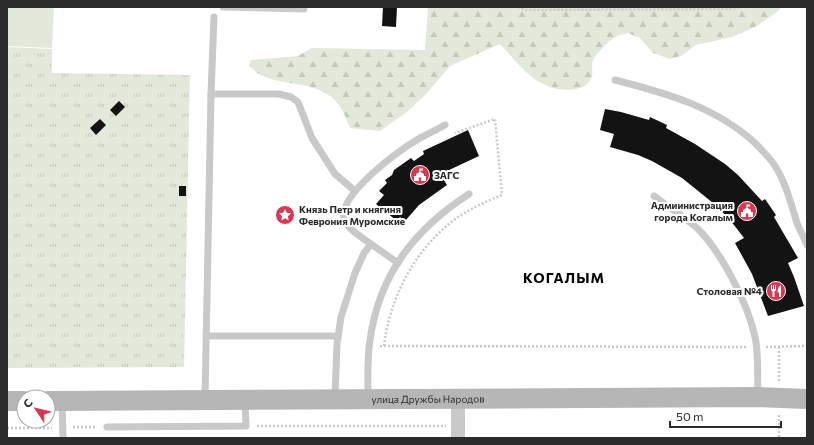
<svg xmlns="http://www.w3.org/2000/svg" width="814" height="445" viewBox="0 0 814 445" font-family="Commissioner,sans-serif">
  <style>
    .grass { fill: url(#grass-tufts) }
    .forest { fill: url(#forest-firs) }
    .pitch { fill: #e3e9da }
    .building { fill: #131313 }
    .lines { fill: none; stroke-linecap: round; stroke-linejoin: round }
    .path { stroke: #c9c9c9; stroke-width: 2.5; stroke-dasharray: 2 2; stroke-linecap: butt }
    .service { stroke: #c9c9c9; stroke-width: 7 }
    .minor { stroke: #c9c9c9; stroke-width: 14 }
    .secondary { stroke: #b6b6b6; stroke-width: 20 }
    .labels { text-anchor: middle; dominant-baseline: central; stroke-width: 4; stroke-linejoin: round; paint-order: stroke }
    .poi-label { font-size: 10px; font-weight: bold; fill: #2c2c2c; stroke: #fff; text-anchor: start }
    .street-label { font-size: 10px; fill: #2c2c2c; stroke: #fff }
    .district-label { font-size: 14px; font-weight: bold; letter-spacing: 1px; fill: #000; stroke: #fff }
  </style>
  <defs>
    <pattern id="grass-tufts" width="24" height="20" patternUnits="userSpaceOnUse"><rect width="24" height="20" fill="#e3e9da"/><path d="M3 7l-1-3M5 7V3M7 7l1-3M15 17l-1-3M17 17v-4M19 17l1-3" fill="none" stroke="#c3c8bb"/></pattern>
    <pattern id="forest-firs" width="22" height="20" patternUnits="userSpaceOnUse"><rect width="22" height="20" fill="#e3e9da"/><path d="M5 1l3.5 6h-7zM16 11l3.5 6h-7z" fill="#c3c8bb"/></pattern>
  </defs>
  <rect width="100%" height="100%" fill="#fff"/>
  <path class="grass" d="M 7,47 L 52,49 L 52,73 L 190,75 L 184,367 L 7,368 Z"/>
  <path class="forest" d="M 428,7 L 782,7 L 777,12 L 757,26 L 732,37 L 696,45 L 681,56 L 670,59 L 653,53 L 640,38 L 628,33 C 624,34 618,35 614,38 C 608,41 596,54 593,60 C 590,66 595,74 590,81 C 586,87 575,90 568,90 C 535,89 521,66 500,44 L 450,66 L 427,93 L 407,112 L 380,131 L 350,128 C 347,121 344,112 339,105 C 320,79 284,88 259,74 C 256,72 253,69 249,66 L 251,60 L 298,56 L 312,48 L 425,50 Z"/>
  <path class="pitch" d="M 7,7 L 54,7 L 52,48 L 7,46 Z"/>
  <g class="building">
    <path d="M 383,7 L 397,7 L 396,27 L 382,26 Z"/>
    <path d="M 119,101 L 125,107 L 116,116 L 110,110 Z"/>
    <path d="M 605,109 L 621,112 L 649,120 L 650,117 L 667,125 L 666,128 L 695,144 L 725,164 L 738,175 L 762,201 L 765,199 L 776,215 L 774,217 L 798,258 L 788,263 L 794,277 L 804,306 L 768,316 L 752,274 L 735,243 L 744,238 L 734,225 L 718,207 L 682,178 L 652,161 L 638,155 L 610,147 L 614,134 L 600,130 Z"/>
    <path d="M 100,119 L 106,125 L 96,135 L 90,128 Z"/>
    <path d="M 468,130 L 479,156 L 447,171 L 450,176 L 444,180 L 447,185 L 419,205 L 405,221 L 400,217 L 397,221 L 376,204 L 384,195 L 379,191 L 387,183 L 385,180 L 392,175 L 394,170 L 411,158 L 414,161 L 424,154 L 423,151 Z"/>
    <rect x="179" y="186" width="7" height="10"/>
  </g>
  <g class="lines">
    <g class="path">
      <path d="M 518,7 L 526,10 L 728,9 L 742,7"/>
      <path d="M 380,346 L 747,347"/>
      <path d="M 384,346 C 390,296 416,247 458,217 C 472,208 487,201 502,195 L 495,119 L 455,133"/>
      <path d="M 766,347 L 807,346"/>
      <path d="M 779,347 L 779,382"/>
      <path d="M 779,415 L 779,438"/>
      <path d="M 257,426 L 446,426"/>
      <path d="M 73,427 L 96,427"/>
      <path d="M 7,428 L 52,428"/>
    </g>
    <g class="service">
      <path d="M 223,7 L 304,9 L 304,7"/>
      <path d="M 615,80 C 666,93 716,107 755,143 C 762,150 770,158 775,166 C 786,183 791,204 797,223 C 800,230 804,238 807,245"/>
      <path d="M 211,94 L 279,94 L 291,97 L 298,102 L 312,138 L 335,174 L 355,191"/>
      <path d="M 654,196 C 668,207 685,217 698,229 C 722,253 748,304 755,337 C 759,354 757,377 758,395"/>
      <path d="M 371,244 L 398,263"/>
      <path d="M 206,336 L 338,336"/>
      <path d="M 335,397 L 337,344 L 341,317 L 355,273 L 364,253 L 371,244 C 363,238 347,229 344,219 C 338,194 401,149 420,138 C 428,134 436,130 445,125"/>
      <path d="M 368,397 C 368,378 367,359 370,340 C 379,274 415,229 469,194"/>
      <path d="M 205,399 L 211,94 L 214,17"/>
      <path d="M 62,402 L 63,438"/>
      <path d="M 107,427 L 246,426 L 245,402"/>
    </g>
    <path class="minor" d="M 458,438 L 458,399"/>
    <g class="secondary">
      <path d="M 7,401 L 24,401"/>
      <path id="s1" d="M 48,401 L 758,397 L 807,399"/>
    </g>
  </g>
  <defs>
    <g id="civic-disc" transform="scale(1)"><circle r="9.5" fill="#da3753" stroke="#fff"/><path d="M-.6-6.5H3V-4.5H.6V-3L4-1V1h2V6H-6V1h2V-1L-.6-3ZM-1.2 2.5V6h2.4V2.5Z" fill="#fff"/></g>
    <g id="sight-disc" transform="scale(1)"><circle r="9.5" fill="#da3753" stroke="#fff"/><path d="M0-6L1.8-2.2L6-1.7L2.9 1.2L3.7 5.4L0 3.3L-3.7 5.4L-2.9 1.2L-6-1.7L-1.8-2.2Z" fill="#fff"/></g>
    <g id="restaurant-disc" transform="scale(1)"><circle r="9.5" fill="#da3753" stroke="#fff"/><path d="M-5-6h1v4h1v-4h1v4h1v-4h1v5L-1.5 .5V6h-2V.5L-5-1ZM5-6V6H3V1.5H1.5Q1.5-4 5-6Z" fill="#fff"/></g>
  </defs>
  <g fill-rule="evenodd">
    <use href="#civic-disc" x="420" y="175"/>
    <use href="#civic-disc" x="747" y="211"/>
    <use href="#sight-disc" x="285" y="215"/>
    <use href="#restaurant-disc" x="776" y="291"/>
  </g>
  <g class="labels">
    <g class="poi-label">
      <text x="434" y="175">ЗАГС</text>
      <text x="733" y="205" text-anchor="end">Адмиинистрация<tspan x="733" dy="12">города Когалым</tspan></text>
      <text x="299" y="209">Князь Петр и княгиня<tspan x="299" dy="12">Феврония Муромские</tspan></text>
      <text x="762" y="291" text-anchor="end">Столовая №4</text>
    </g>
    <g class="street-label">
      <text stroke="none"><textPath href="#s1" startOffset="380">улица Дружбы Народов</textPath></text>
    </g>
    <g class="district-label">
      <text x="564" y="277">КОГАЛЫМ</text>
    </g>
  </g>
  <rect width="814" height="445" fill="none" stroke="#2c2c2c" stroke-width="16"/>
  <g transform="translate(36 409) rotate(305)"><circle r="19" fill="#ffffff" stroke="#ababab"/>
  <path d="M0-3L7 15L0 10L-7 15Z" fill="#da3753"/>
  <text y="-6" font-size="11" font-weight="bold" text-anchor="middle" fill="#2c2c2c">С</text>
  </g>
  <path d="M670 421v6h111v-6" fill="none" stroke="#2c2c2c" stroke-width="2"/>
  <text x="676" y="421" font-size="12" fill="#2c2c2c" stroke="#ffffff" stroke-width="3" paint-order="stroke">50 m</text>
</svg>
